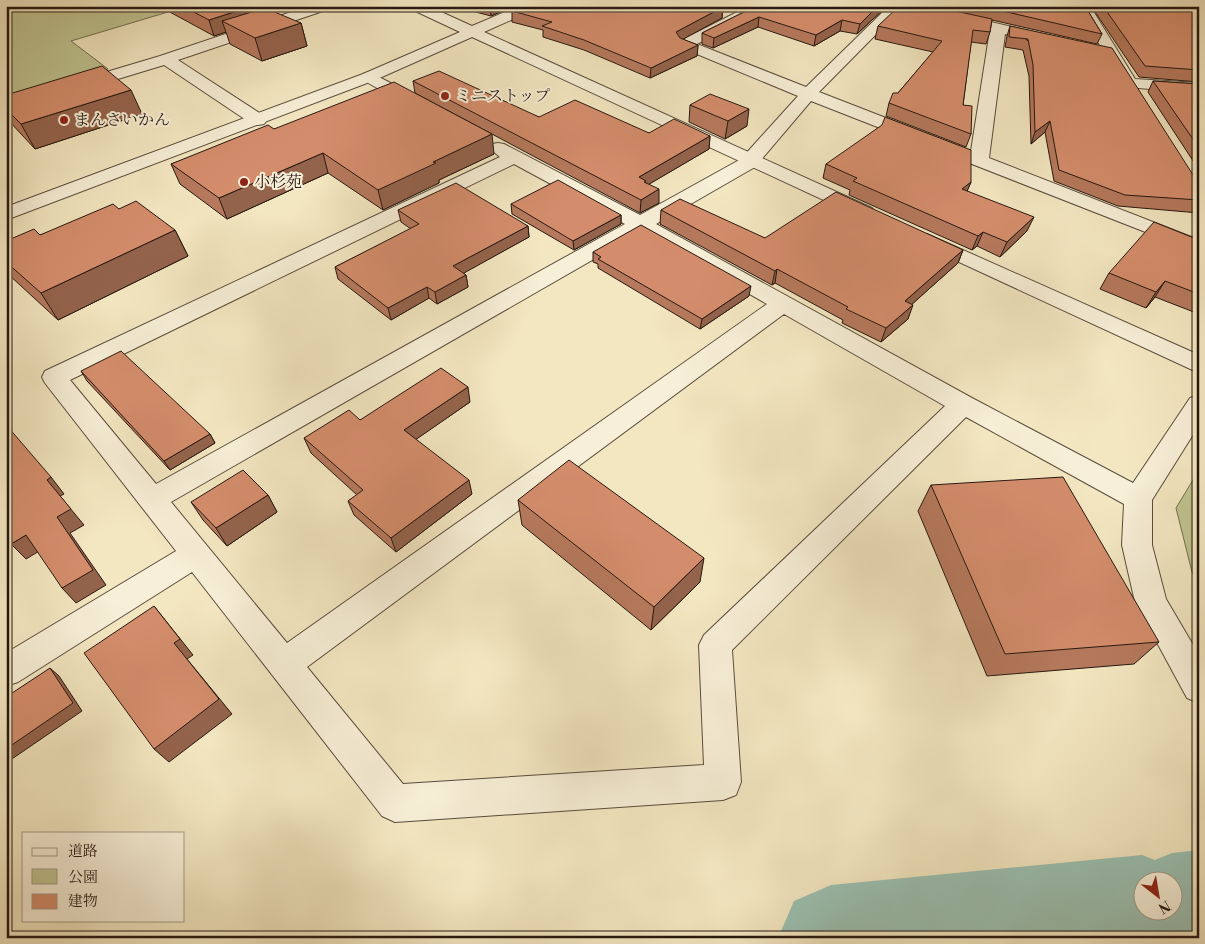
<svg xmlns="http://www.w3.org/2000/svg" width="1205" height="944" viewBox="0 0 1205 944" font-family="'Libre Bodoni','Noto Serif JP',serif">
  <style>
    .green { fill: #bfc490; stroke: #736e50 }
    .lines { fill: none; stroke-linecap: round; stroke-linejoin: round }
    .river { fill: #9bc0b1; fill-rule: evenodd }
    .minor-casing { stroke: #5a4c3d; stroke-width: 2 }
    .tertiary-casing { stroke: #5a4c3d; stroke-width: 2 }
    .minor { fill: #f7efd7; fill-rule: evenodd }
    .tertiary { fill: #f7efd7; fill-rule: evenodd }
    .wall { fill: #b6795d; stroke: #271811 }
    .shaded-wall { fill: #94634c; stroke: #271811 }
    .building { fill: #d48d6c; stroke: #271811 }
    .poi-dot { fill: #8f2418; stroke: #f7efd7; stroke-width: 2 }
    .labels { text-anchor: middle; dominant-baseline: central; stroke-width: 4; stroke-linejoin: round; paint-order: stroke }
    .far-poi-label { font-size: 16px; fill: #271811; stroke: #f7efd7; text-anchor: start }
  </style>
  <rect width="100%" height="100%" fill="#f3e7c1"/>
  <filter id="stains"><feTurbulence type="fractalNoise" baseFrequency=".004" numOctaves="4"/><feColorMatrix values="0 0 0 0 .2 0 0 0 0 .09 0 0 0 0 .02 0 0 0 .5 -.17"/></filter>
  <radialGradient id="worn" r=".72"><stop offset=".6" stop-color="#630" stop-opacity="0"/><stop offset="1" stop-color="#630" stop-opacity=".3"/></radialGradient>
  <g class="green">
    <path d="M 6,6 L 188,6 L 71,41 L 108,69 L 6,100 Z"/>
    <path d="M 1199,470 L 1199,586 L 1192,572 L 1176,508 Z"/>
  </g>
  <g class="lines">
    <path class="river" d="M 1199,850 L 1199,938 L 778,938 L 794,901 L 831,885 L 1142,855 L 1155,860 L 1172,853 ZM 1142,882 L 1172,882 L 1172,912 L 1142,912 Z"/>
    <g class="minor-casing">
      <g id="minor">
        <path d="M 309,6 L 331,6 L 329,9 L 178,60 L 264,116 L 267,120 L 264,124 L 258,125 L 252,124 L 164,65 L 6,113 L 6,102 L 160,56 Z"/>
        <path d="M 749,6 L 767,6 L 765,9 L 697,44 L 806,87 L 889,6 L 904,6 L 819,92 L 971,151 L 990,30 L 951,21 L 949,18 L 951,15 L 956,14 L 1051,36 L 1054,39 L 1051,42 L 1046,44 L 1005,34 L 989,158 L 1199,240 L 1199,253 L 811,101 L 755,167 L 656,224 L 972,398 L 1133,483 L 1190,398 L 1199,395 L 1199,425 L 1152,500 L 1152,545 L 1166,599 L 1199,655 L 1199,703 L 1187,698 L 1135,602 L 1122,545 L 1124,504 L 966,417 L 732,650 L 741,782 L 736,795 L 723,800 L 395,822 L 382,816 L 192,572 L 18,682 L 6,686 L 6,653 L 176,551 L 45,383 L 42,377 L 45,371 L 500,157 L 489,148 L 492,144 L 498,143 L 504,144 L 640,215 L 741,159 L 798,96 L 680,47 L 677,44 L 680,41 ZM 514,164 L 625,224 L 156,484 L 70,380 ZM 641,232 L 767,304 L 287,643 L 171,502 ZM 784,314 L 945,406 L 704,635 L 699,645 L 704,765 L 403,784 L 307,667 Z"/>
        <path d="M 1076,6 L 1090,6 L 1135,79 L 1199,83 L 1199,93 L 1126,87 L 1124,84 L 1125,82 L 1120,78 Z"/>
        <path d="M 369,72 L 422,99 L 424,103 L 422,107 L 410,107 L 363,80 L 361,77 L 363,74 Z"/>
      </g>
    </g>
    <g class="tertiary-casing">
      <g id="tertiary">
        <path d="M 409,6 L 428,6 L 472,26 L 519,6 L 538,6 L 536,9 L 484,32 L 872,208 L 875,212 L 872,216 L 865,218 L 858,216 L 472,37 L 375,80 L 6,220 L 6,207 L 363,74 L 460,32 L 411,9 Z"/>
        <path d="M 927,234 L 1199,355 L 1199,373 L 920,244 L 917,240 L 920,236 Z"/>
      </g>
    </g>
    <use href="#minor" class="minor"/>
    <use href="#tertiary" class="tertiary"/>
  </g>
  <g class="wall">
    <path d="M 166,6 L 248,6 L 249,7 L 251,12 L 301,23 L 307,46 L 262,61 L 230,44 L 226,32 L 214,36 L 168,11 Z"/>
    <path d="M 453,6 L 514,6 L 491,16 Z"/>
    <path d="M 728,6 L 745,6 L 739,9 Z"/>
    <path d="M 756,6 L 887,6 L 857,34 L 840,31 L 814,46 L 758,27 L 713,48 L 702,44 L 702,33 Z"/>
    <path d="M 933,6 L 1085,6 L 1102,34 L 1097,44 L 992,20 L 990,32 L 986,44 L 971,42 L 963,105 L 971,134 L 966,147 L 886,116 L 889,103 L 898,93 L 933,52 L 875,39 L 878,26 Z"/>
    <path d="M 1091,6 L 1199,6 L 1199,82 L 1139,77 Z"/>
    <path d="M 723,7 L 722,18 L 682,39 L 698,45 L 697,56 L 650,78 L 584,50 L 543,37 L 543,30 L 512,22 L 512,11 Z"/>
    <path d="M 1010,26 L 1195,178 L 1199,183 L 1199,213 L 1118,206 L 1054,181 L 1045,132 L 1031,144 L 1029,76 L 1023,50 L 1005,47 L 1007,36 Z"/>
    <path d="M 413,81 L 539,117 L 649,133 L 710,136 L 709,149 L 649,184 L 659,203 L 640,213 L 415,93 Z"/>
    <path d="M 1153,81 L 1199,84 L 1199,170 L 1148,92 Z"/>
    <path d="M 6,95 L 142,114 L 35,149 L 10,122 L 6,116 Z"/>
    <path d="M 690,105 L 747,126 L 725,139 L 689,122 Z"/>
    <path d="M 274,129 L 494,154 L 439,180 L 439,183 L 383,210 L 328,173 L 227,219 L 180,184 L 171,164 Z"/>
    <path d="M 826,164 L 971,182 L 967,191 L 1027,231 L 1000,257 L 977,246 L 972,250 L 849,195 L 850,190 L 823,178 Z"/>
    <path d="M 511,204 L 621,215 L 621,224 L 574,250 L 512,214 Z"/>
    <path d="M 119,209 L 175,230 L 188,256 L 58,320 L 8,274 L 6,271 L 6,241 L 40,235 Z"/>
    <path d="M 398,210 L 528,226 L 529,237 L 463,273 L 466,275 L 468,287 L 437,304 L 429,298 L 391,320 L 338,279 L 335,267 L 411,229 L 401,222 Z"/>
    <path d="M 661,210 L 765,238 L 963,250 L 958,263 L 912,304 L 908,319 L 881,342 L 842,323 L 843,320 L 775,283 L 772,285 L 660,224 Z"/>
    <path d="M 1199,240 L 1199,314 L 1155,297 L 1146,308 L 1100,289 L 1109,273 Z"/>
    <path d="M 593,252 L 749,296 L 700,329 L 598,268 L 598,264 L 593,262 Z"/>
    <path d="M 81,371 L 210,434 L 215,443 L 170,470 L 87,381 Z"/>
    <path d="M 470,402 L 416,439 L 472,494 L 396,552 L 354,515 L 348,501 L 357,495 L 311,453 L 304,438 L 360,420 Z"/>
    <path d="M 931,485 L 1159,642 L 1134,664 L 987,676 L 918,511 Z"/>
    <path d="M 268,495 L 277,512 L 227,546 L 203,520 L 191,502 Z"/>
    <path d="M 518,500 L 700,582 L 651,630 L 522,525 Z"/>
  </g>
  <g class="shaded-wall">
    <path d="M 490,6 L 514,6 L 491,16 Z"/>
    <path d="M 878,6 L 887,6 L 857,34 L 860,24 Z"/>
    <path d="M 249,7 L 254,23 L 222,21 L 226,32 L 214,36 L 209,20 Z"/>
    <path d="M 723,7 L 722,18 L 676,43 L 676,32 Z"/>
    <path d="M 759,17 L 758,27 L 713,48 L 714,38 Z"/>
    <path d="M 842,20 L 840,31 L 814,46 L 816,35 Z"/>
    <path d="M 301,23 L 307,46 L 262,61 L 255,38 Z"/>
    <path d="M 698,45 L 697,56 L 650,78 L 651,68 Z"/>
    <path d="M 131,90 L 142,114 L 35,149 L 21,124 Z"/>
    <path d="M 749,109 L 747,126 L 725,139 L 728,121 Z"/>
    <path d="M 1050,121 L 1045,132 L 1031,144 L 1035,132 Z"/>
    <path d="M 492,134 L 494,154 L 439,180 L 439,183 L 383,210 L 378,190 L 433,162 Z"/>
    <path d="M 710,136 L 709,149 L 646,186 L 639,177 Z"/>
    <path d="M 323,153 L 328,173 L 227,219 L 219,198 Z"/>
    <path d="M 971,182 L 965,196 L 962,189 Z"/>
    <path d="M 659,189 L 659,203 L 640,213 L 641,200 Z"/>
    <path d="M 621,215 L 621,224 L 574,250 L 573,241 Z"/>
    <path d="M 1034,217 L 1027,231 L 1000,257 L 1007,242 Z"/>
    <path d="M 528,226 L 529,237 L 455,278 L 453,266 Z"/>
    <path d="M 175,230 L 188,256 L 58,320 L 41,293 Z"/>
    <path d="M 983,232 L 977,246 L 972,250 L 978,236 Z"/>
    <path d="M 963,250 L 958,263 L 900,315 L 905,301 Z"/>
    <path d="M 777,269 L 775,283 L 772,285 L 775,271 Z"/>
    <path d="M 466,275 L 468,287 L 437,304 L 435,292 Z"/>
    <path d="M 1165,281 L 1155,297 L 1146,308 L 1156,292 Z"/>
    <path d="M 751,286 L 749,296 L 700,329 L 702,319 Z"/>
    <path d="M 427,287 L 429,298 L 391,320 L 388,308 Z"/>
    <path d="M 913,305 L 908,319 L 881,342 L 886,328 Z"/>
    <path d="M 468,387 L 470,402 L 408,445 L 404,430 Z"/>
    <path d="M 210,434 L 215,443 L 170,470 L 164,461 Z"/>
    <path d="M 51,477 L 64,494 L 60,496 L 84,525 L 70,533 L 106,585 L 76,603 L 62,588 L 57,517 L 47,480 Z"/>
    <path d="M 469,480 L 472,494 L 396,552 L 391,538 Z"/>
    <path d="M 268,495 L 277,512 L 227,546 L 216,528 Z"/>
    <path d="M 26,535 L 41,550 L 26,559 L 11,544 Z"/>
    <path d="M 704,558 L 700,582 L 651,630 L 654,607 Z"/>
    <path d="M 154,606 L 193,655 L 187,659 L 232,714 L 169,762 L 154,749 L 174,643 Z"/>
    <path d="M 50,668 L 59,676 L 82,711 L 6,763 L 6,749 Z"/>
  </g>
  <g class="building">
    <path d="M 182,6 L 248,6 L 249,7 L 209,20 Z"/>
    <path d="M 523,6 L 719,6 L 723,7 L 676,32 L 680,38 L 698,45 L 651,68 L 584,40 L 542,26 L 552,22 L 512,11 Z"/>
    <path d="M 756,6 L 878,6 L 860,24 L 842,20 L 816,35 L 759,17 L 714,38 L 702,33 Z"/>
    <path d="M 899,6 L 932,6 L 992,19 L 990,32 L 973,30 L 963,105 L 972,106 L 971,134 L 889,103 L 893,93 L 898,93 L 942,41 L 878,26 Z"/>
    <path d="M 981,6 L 1085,6 L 1102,34 Z"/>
    <path d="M 1103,6 L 1199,6 L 1199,70 L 1145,66 Z"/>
    <path d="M 265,8 L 301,23 L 255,38 L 222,21 Z"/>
    <path d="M 1010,26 L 1112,48 L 1195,178 L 1199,183 L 1199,200 L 1125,195 L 1059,170 L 1050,121 L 1035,132 L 1033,65 L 1028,39 L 1009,37 Z"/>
    <path d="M 102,66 L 131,90 L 21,124 L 6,109 L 6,95 Z"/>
    <path d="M 439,71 L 539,117 L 575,100 L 649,133 L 674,119 L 710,136 L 639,177 L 646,181 L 644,182 L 659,189 L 641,200 L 413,81 Z"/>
    <path d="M 1153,81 L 1199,84 L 1199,148 Z"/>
    <path d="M 394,82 L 492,134 L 433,162 L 436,163 L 378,190 L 323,153 L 219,198 L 171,164 L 268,125 L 274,129 Z"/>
    <path d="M 710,94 L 749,109 L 728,121 L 690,105 Z"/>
    <path d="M 885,117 L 971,150 L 971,182 L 962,189 L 1034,217 L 1007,242 L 983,232 L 978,236 L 853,181 L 857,178 L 826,164 L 882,125 Z"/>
    <path d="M 558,180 L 621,215 L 573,241 L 511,204 Z"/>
    <path d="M 456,183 L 528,226 L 453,266 L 466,275 L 435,292 L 427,287 L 388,308 L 335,267 L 419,224 L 398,210 Z"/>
    <path d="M 836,192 L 963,250 L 905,301 L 913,305 L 886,328 L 846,309 L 848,307 L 777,269 L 775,271 L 661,210 L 680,199 L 765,238 Z"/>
    <path d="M 136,201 L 175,230 L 41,293 L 6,262 L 6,241 L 34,229 L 40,235 L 113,204 L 119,209 Z"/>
    <path d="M 1154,222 L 1199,240 L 1199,294 L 1165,281 L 1156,292 L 1109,273 Z"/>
    <path d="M 641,225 L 751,286 L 702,319 L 598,259 L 601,257 L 593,252 Z"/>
    <path d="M 121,351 L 210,434 L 164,461 L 81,371 Z"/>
    <path d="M 441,368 L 468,387 L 404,430 L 469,480 L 391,538 L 348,501 L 363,490 L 304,438 L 349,410 L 360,420 Z"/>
    <path d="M 8,427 L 51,477 L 47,480 L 71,509 L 57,517 L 93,570 L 62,588 L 26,535 L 11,544 L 6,537 L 6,428 Z"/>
    <path d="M 569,460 L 704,558 L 654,607 L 518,500 Z"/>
    <path d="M 243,470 L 268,495 L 216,528 L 191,502 Z"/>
    <path d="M 1063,477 L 1159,642 L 1005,654 L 931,485 Z"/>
    <path d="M 154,606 L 180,639 L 174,643 L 219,699 L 154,749 L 84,653 Z"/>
    <path d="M 50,668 L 73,703 L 6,749 L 6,697 Z"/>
  </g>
  <g class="poi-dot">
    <circle cx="445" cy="96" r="5"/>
    <circle cx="64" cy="120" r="5"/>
    <circle cx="244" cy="182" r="5"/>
  </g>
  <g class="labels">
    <g class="far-poi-label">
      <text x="455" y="96">ミニストップ</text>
      <text x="74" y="120">まんさいかん</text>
      <text x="254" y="182">小杉苑</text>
    </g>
  </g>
  <rect width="1205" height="944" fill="none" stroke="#f3e7c1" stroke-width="25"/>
  <rect x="8" y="8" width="1190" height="929" fill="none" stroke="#271811" stroke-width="2.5"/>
  <rect x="12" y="12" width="1180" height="919" fill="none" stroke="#271811"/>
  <rect x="22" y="832" width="162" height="90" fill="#f7efd7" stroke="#a49988"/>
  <rect x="32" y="848" width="25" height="8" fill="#f7efd7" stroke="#a49988"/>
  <text x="68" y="856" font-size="15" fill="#271811">道路</text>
  <rect x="32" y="869" width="25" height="15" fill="#bfc490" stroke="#a49988"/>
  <text x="68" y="882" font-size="15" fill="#271811">公園</text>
  <rect x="32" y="894" width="25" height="15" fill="#d48d6c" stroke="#a49988"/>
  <text x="68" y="906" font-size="15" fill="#271811">建物</text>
  <g transform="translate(1158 896) rotate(149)"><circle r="24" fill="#f7efd7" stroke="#a49988"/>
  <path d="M0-4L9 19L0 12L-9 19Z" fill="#8f2418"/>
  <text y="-8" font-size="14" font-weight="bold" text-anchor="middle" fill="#271811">N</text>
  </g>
  <rect width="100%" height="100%" filter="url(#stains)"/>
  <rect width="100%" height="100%" fill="url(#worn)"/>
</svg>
